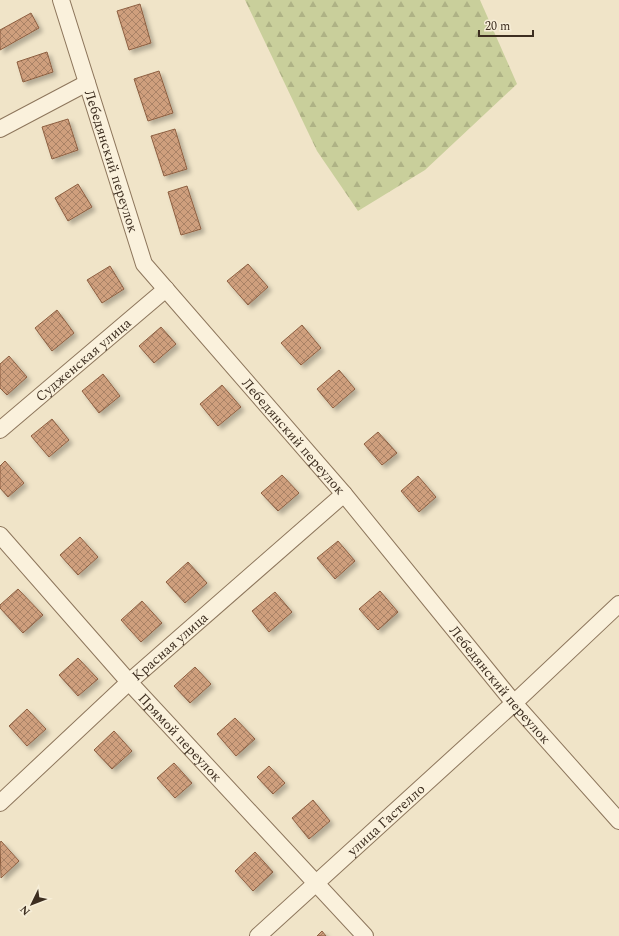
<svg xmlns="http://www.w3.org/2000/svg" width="619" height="936" viewBox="0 0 619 936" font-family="Spectral,serif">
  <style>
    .forest { fill: url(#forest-firs) }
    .building { fill: url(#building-cross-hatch); stroke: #8d5f41; filter: url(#shadow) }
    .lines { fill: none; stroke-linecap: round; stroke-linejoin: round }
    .street-casing { stroke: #8d765c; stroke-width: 18 }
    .street { stroke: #faf1dc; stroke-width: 16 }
    .labels { text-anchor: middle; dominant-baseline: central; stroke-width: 3.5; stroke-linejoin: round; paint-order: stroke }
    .street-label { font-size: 14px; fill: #3d2e20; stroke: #f7eed8 }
  </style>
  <defs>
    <pattern id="forest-firs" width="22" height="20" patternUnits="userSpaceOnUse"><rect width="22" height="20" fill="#c9cf9b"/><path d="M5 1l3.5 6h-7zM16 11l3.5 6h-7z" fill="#aeb285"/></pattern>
    <pattern id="building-cross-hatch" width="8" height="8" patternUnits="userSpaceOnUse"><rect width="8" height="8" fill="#cf9f7d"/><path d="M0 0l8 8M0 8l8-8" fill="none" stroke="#a98266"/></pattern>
    <filter id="shadow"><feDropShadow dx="3.5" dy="3.5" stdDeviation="2" flood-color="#0004"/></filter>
  </defs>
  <rect width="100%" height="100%" fill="#f0e4c8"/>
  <path class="forest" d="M 245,0 L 480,0 L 517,84 L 425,170 L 358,211 L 317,151 Z"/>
  <g class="building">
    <path d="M 140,4 L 151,43 L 129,50 L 117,11 Z"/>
    <path d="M 31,13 L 39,28 L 0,50 L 0,30 Z"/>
    <path d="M 47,52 L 53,72 L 23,82 L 17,62 Z"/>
    <path d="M 159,71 L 173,113 L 148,121 L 134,79 Z"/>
    <path d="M 68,119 L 78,150 L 52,159 L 42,127 Z"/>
    <path d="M 175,129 L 187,169 L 164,176 L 151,136 Z"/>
    <path d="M 78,184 L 92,207 L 68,221 L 55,198 Z"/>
    <path d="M 187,186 L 201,229 L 181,235 L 168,192 Z"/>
    <path d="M 248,264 L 268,287 L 248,305 L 227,281 Z"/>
    <path d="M 110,266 L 124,289 L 102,303 L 87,280 Z"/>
    <path d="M 57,310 L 74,333 L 52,351 L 35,328 Z"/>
    <path d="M 302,325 L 321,348 L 301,365 L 281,343 Z"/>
    <path d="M 161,327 L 176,344 L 154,363 L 139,346 Z"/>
    <path d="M 9,356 L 27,377 L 7,395 L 0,388 L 0,364 Z"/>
    <path d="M 339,370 L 355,389 L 333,408 L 317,389 Z"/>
    <path d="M 103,374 L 120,396 L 99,413 L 82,391 Z"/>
    <path d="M 222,385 L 241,407 L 218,426 L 200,404 Z"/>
    <path d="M 52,419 L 69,440 L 49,457 L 31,436 Z"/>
    <path d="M 378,432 L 397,453 L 382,465 L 364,444 Z"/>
    <path d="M 5,461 L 24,483 L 8,497 L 0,488 L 0,466 Z"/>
    <path d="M 282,475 L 299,493 L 278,511 L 261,493 Z"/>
    <path d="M 418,476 L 436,497 L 419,512 L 401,491 Z"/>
    <path d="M 80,537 L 98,557 L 78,575 L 60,555 Z"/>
    <path d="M 338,541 L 355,561 L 335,579 L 317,558 Z"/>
    <path d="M 188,562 L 207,583 L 185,603 L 166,582 Z"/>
    <path d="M 18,589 L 43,615 L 23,633 L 0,608 L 0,605 Z"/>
    <path d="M 380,591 L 398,612 L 378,630 L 359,609 Z"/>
    <path d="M 275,592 L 292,612 L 269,632 L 252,611 Z"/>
    <path d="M 142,601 L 162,623 L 141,642 L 121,620 Z"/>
    <path d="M 78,658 L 98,679 L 78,696 L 59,675 Z"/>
    <path d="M 195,667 L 211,684 L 190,703 L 174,686 Z"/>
    <path d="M 27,709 L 46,729 L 27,746 L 9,726 Z"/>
    <path d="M 235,718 L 255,739 L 236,756 L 217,734 Z"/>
    <path d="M 114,731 L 132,751 L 112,769 L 94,750 Z"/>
    <path d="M 174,763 L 192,783 L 175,798 L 157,778 Z"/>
    <path d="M 269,766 L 285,783 L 273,794 L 257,777 Z"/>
    <path d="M 313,800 L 330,821 L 309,839 L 292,818 Z"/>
    <path d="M 1,841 L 19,861 L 1,878 L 0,843 Z"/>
    <path d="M 255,852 L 273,872 L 253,891 L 235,871 Z"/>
    <path d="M 322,931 L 326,936 L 317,936 Z"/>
  </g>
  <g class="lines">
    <g class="street-casing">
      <g id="street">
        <path id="s1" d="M 61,0 L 144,264 L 344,494 L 514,703 L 619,821"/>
        <path d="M 0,129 L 87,83"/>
        <path id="s2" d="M 0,430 L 166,289"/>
        <path id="s3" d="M 0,535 L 129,682 L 365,936"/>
        <path id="s4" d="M 0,803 L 129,682 L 344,494"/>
        <path id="s5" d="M 258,936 L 514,703 L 619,604"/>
      </g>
    </g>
    <use href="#street" class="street"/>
  </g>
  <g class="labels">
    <g class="street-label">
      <text stroke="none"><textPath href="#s1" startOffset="169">Лебедянский переулок</textPath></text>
      <text stroke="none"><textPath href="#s2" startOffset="109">Судженская улица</textPath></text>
      <text stroke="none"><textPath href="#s1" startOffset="505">Лебедянский переулок</textPath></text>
      <text stroke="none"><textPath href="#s4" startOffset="231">Красная улица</textPath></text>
      <text stroke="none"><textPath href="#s1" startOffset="828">Лебедянский переулок</textPath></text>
      <text stroke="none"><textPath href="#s3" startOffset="271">Прямой переулок</textPath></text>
      <text stroke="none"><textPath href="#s5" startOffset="173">улица Гастелло</textPath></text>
    </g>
  </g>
  <g transform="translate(32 904) rotate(227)" stroke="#f7eed8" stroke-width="3" paint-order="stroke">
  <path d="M0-3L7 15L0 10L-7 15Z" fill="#3d2e20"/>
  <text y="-6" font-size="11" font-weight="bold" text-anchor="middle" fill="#3d2e20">N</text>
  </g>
  <path d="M479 30v6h54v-6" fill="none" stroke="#3d2e20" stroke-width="2"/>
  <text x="485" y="30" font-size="12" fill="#3d2e20" stroke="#f7eed8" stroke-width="3" paint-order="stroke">20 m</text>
</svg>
